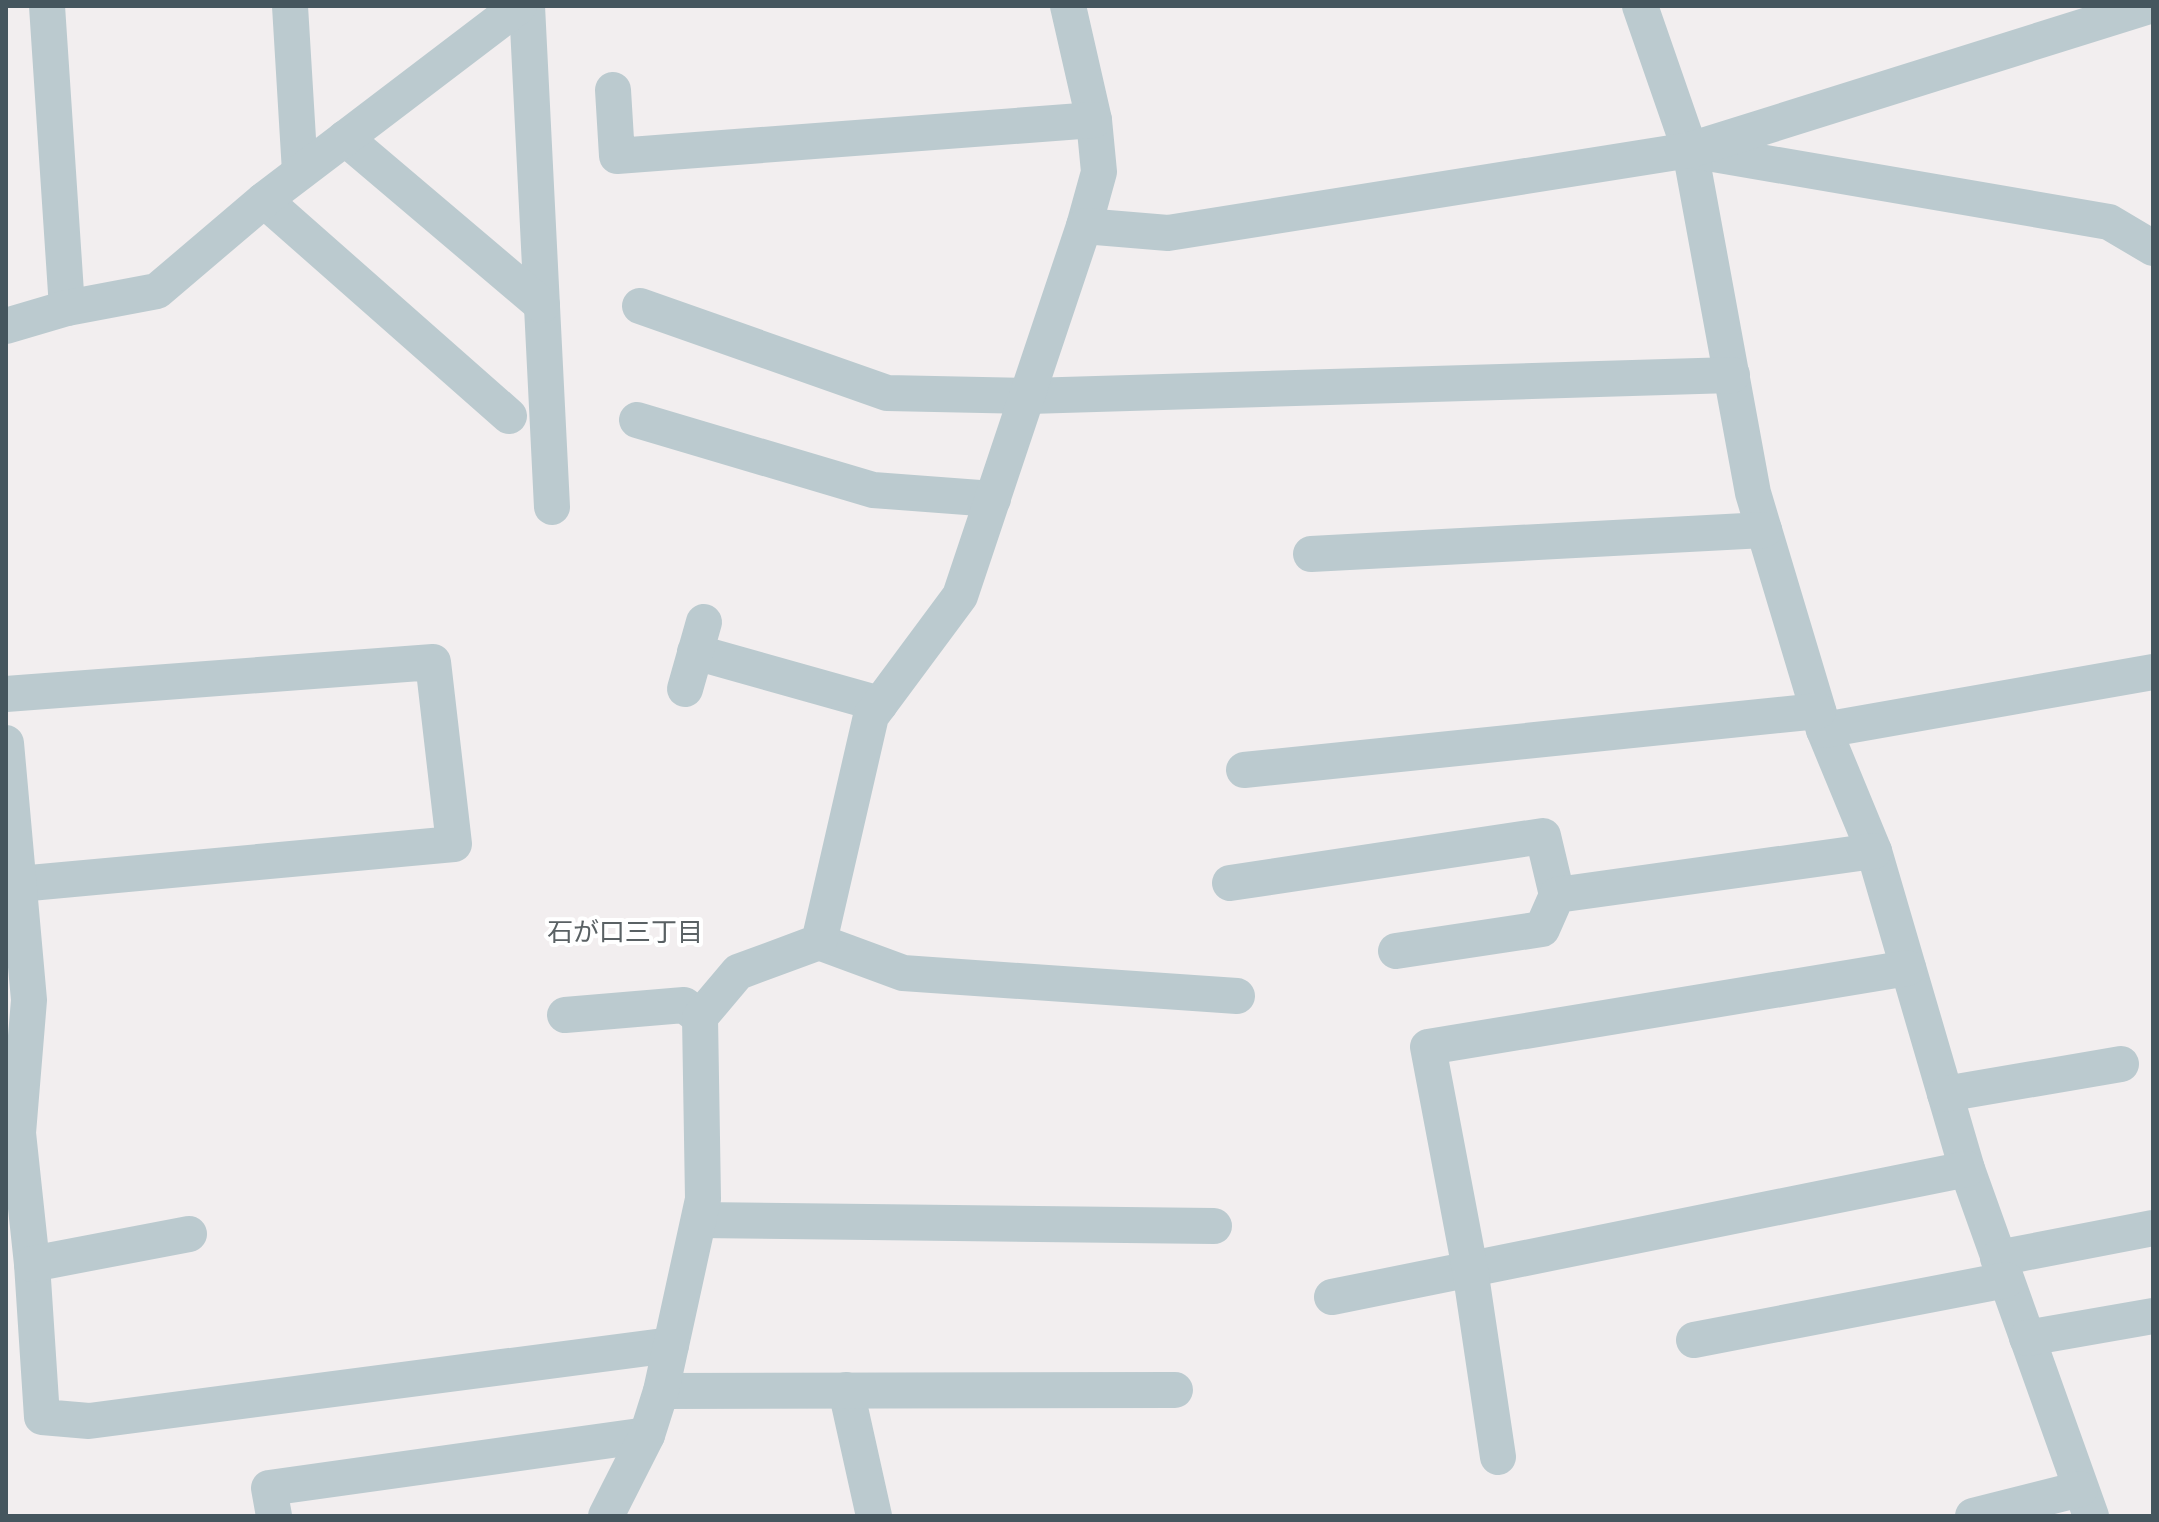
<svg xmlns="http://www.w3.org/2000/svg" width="2159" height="1522" viewBox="0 0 2159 1522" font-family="Signika,'Noto Sans JP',sans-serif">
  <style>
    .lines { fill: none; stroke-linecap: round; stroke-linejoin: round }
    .minor { stroke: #bbcacf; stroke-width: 36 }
    .labels { text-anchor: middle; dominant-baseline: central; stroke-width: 8; stroke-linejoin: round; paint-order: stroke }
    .neighbourhood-label { font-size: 26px; fill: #5a6164; stroke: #fff }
  </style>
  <rect width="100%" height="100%" fill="#f2eeef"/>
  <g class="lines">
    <g class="minor">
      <path d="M 47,6 L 67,308"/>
      <path d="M 290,6 L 300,172"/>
      <path d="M 527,6 L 552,507"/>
      <path d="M 1068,6 L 1094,120 L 1099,172 L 1084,226"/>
      <path d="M 1640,6 L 1690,150 L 1753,493 L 1824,730 L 1874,851 L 1967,1169 L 2091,1516"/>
      <path d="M 613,90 L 617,156 L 1094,120"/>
      <path d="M 345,138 L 542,305"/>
      <path d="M 1696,151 L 2109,222 L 2153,248"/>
      <path d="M 264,200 L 509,416"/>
      <path d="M 640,306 L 887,393 L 1029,396 L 1732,375"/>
      <path d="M 6,326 L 67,308 L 157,291 L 264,200 L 519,6"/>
      <path d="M 637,420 L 873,490 L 993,499"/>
      <path d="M 1311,554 L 1764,530"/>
      <path d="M 695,652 L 880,704"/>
      <path d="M 685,689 L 704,622"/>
      <path d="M 6,694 L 433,662 L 454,844 L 19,884"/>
      <path d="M 1824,730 L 2153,672"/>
      <path d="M 6,743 L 29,1000 L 18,1133 L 32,1264 L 42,1417 L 89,1421 L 671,1345"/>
      <path d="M 1244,770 L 1818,711"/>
      <path d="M 1230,883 L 1543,836 L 1557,895"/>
      <path d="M 819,942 L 903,973 L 1237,996"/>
      <path d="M 1396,951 L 1542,929 L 1557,895 L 1874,851"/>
      <path d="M 565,1015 L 684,1005 L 700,1017"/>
      <path d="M 1945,1094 L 2121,1064"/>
      <path d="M 699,1220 L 1214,1226"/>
      <path d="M 1998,1258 L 2153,1228"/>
      <path d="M 32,1264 L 189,1234"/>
      <path d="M 1332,1297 L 1967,1169"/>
      <path d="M 2027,1338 L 2153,1316"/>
      <path d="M 1694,1340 L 2006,1280"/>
      <path d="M 846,1390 L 874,1516"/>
      <path d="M 661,1391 L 1175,1390"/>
      <path d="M 1498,1457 L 1470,1269 L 1428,1047 L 1908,968"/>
      <path d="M 274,1516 L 269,1488 L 647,1435"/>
      <path d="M 606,1516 L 647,1435 L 661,1391 L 703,1199 L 700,1017 L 738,972 L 819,942 L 871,716 L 960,596 L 1084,226 L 1168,233 L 1690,150 L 2149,6"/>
      <path d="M 1973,1516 L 2080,1489"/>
    </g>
  </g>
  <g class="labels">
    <g class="neighbourhood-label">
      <text x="625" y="933">石が口三丁目</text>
    </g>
  </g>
  <rect width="2159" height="1522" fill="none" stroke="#45565e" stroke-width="16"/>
</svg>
